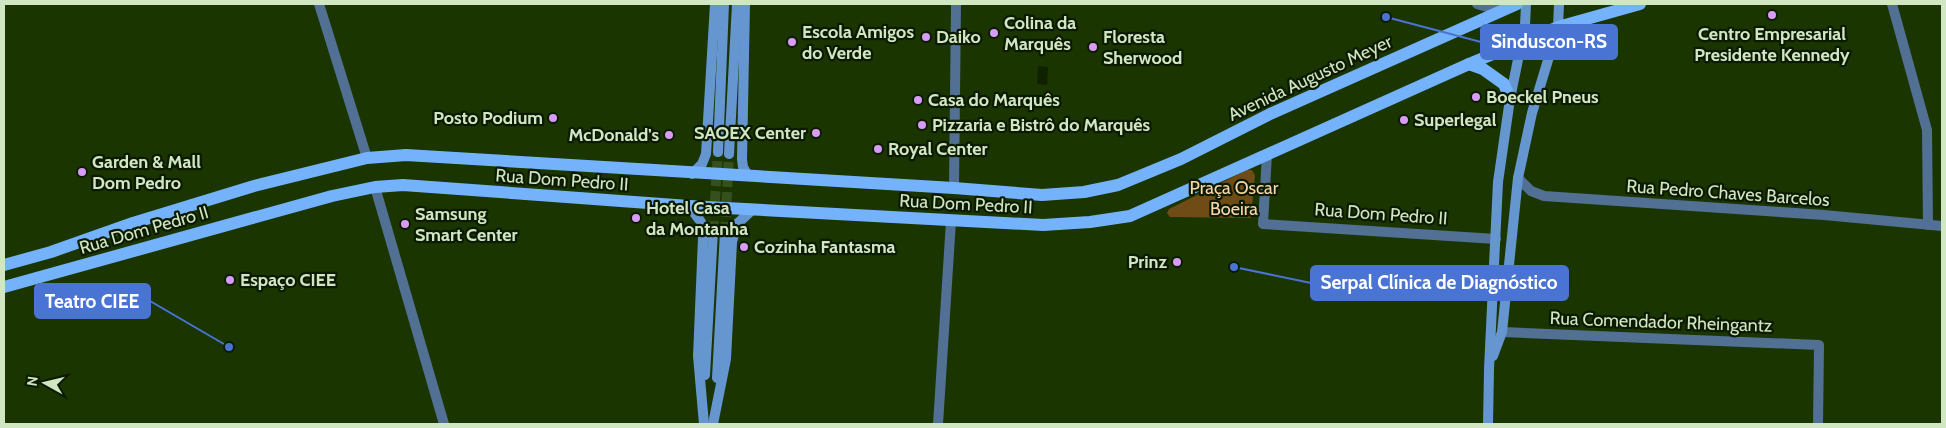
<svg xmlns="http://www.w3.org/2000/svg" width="1946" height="428" viewBox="0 0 1946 428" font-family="Cabin,sans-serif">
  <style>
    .green { fill: #6f4c16 }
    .water { fill: #102102 }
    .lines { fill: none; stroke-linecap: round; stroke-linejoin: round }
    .secondary-tunnel { stroke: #35501d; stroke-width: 10; stroke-dasharray: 10 5; stroke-linecap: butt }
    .tertiary { stroke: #527094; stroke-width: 10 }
    .secondary { stroke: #6696cf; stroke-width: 10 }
    .primary { stroke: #74b3fc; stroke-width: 12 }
    .poi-dot { fill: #d89bf8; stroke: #0b1a01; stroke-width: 2 }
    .labels { text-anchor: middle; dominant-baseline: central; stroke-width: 4.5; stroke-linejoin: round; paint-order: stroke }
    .poi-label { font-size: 18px; font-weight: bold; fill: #d1e6c3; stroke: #0b1a01; text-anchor: start }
    .street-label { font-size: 18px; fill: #d1e6c3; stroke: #0b1a01 }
    .park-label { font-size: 18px; fill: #fad7aa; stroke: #0b1a01 }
    .leader { fill: none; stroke: #4a74d3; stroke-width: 2 }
    .callout-dot { fill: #4a74d3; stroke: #0b1a01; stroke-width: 2 }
    .callout { fill: #4a74d3; stroke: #4a74d3; stroke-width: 2 }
    .callout-label { font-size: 19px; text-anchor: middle; font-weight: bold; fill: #fff }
  </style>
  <rect width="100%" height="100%" fill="#1a3500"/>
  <path class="green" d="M 1247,170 L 1252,170 L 1255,175 L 1251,218 L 1170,217 L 1167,213 L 1169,209 Z"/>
  <path class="water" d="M 1038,66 L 1048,67 L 1047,85 L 1037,84 Z"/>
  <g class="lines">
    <g class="secondary-tunnel">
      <path d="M 713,231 L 718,152"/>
      <path d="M 725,232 L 729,154"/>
    </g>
    <g class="tertiary">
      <path d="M 319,4 L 367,158"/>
      <path d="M 1477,4 L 1487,7 L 1508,6"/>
      <path d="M 1892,4 L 1927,130 L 1928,225"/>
      <path d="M 1267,154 L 1263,224 L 1496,239"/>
      <path d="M 1518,178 L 1531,191 L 1544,196 L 1824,215 L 1942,226"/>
      <path d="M 375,187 L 444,424"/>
      <path d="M 954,188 L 956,4"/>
      <path d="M 1502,332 L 1819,345 L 1818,424"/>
      <path d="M 938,424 L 951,221"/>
    </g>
    <g class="secondary">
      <path d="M 745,4 L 742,159 L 743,167 L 748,176"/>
      <path d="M 718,152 L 724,4"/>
      <path d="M 729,154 L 737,4"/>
      <path d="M 692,174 L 702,164 L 706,154 L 715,4"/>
      <path d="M 689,206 L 701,222 L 703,238 L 698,356 L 704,424"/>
      <path d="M 1493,356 L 1502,332 L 1518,178 L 1532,113 L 1558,27 L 1559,4"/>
      <path d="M 705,375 L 713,231"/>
      <path d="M 717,378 L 725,232"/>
      <path d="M 713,424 L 726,359 L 732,242 L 737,224 L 752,210"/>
      <path d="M 1488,424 L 1489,369 L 1498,182 L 1510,99 L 1525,25 L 1526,4"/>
    </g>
    <g class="primary">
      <path d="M 1469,64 L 1483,69 L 1504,84 L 1510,99"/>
      <path d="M 4,265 L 51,252 L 133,223 L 254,186 L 367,158 L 406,155 L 954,188 L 1042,195 L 1084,192 L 1118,185 L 1181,159 L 1270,114 L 1517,4"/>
      <path d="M 4,287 L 332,196 L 375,187 L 403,185 L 689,206 L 1043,225 L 1090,222 L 1130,216 L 1469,64 L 1558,27 L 1640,4"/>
    </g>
  </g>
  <g class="poi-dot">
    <circle cx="1772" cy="15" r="5"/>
    <circle cx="994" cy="33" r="5"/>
    <circle cx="926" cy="37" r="5"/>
    <circle cx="792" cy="42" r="5"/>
    <circle cx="1093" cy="47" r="5"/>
    <circle cx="1476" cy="97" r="5"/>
    <circle cx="918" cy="100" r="5"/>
    <circle cx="553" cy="118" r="5"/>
    <circle cx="1404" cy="120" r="5"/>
    <circle cx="922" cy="125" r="5"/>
    <circle cx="816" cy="133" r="5"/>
    <circle cx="669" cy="135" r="5"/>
    <circle cx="878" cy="149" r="5"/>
    <circle cx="82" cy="172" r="5"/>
    <circle cx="636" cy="218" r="5"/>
    <circle cx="405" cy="224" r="5"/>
    <circle cx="744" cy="247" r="5"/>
    <circle cx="1177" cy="262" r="5"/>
    <circle cx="230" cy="280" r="5"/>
  </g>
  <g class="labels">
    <g class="poi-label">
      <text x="1004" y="23">Colina da<tspan x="1004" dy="21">Marquês</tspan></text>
      <text x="802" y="32">Escola Amigos<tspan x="802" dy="21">do Verde</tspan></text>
      <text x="1772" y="34" text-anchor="middle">Centro Empresarial<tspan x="1772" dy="21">Presidente Kennedy</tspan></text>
      <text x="936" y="37">Daiko</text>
      <text x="1103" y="37">Floresta<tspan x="1103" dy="21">Sherwood</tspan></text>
      <text x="1486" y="97">Boeckel Pneus</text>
      <text x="928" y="100">Casa do Marquês</text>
      <text x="543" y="118" text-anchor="end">Posto Podium</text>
      <text x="1414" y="120">Superlegal</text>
      <text x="932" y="125">Pizzaria e Bistrô do Marquês</text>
      <text x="806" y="133" text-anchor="end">SAOEX Center</text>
      <text x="659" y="135" text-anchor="end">McDonald's</text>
      <text x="888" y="149">Royal Center</text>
      <text x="92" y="162">Garden &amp; Mall<tspan x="92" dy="21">Dom Pedro</tspan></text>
      <text x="646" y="208">Hotel Casa<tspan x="646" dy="21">da Montanha</tspan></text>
      <text x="415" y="214">Samsung<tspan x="415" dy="21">Smart Center</tspan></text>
      <text x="754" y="247">Cozinha Fantasma</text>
      <text x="1167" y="262" text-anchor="end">Prinz</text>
      <text x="240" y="280">Espaço CIEE</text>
    </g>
    <g class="street-label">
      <text transform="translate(1310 78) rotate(-25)">Avenida Augusto Meyer</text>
      <text transform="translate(562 180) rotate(4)">Rua Dom Pedro II</text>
      <text transform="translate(1728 193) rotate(4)">Rua Pedro Chaves Barcelos</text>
      <text transform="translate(966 204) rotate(3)">Rua Dom Pedro II</text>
      <text transform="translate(1381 214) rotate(4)">Rua Dom Pedro II</text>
      <text transform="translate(144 230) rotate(-16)">Rua Dom Pedro II</text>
      <text transform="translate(1661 322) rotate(2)">Rua Comendador Rheingantz</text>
    </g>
    <g class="park-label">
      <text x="1234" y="188">Praça Oscar<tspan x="1234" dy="21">Boeira</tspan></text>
    </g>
  </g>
  <path class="leader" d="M1386 17L1481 42M1234 267L1311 283M229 347L150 301"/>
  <g class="callout-dot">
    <circle cx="1386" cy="17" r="5"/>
    <circle cx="1234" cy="267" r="5"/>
    <circle cx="229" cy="347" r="5"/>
  </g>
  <g class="callout">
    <rect x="1481" y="25" width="136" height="34" rx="5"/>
    <rect x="1311" y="266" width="257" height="34" rx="5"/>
    <rect x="35" y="284" width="115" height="34" rx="5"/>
  </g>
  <g class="callout-label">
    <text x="1549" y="48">Sinduscon-RS</text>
    <text x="1439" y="289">Serpal Clínica de Diagnóstico</text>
    <text x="92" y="308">Teatro CIEE</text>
  </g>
  <rect width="1946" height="428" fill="none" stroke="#d1e6c3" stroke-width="10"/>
  <g transform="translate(45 383) rotate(278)" stroke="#0b1a01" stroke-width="4" paint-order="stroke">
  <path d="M0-4L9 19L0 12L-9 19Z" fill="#d1e6c3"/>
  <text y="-8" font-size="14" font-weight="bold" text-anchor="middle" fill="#d1e6c3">N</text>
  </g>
</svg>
